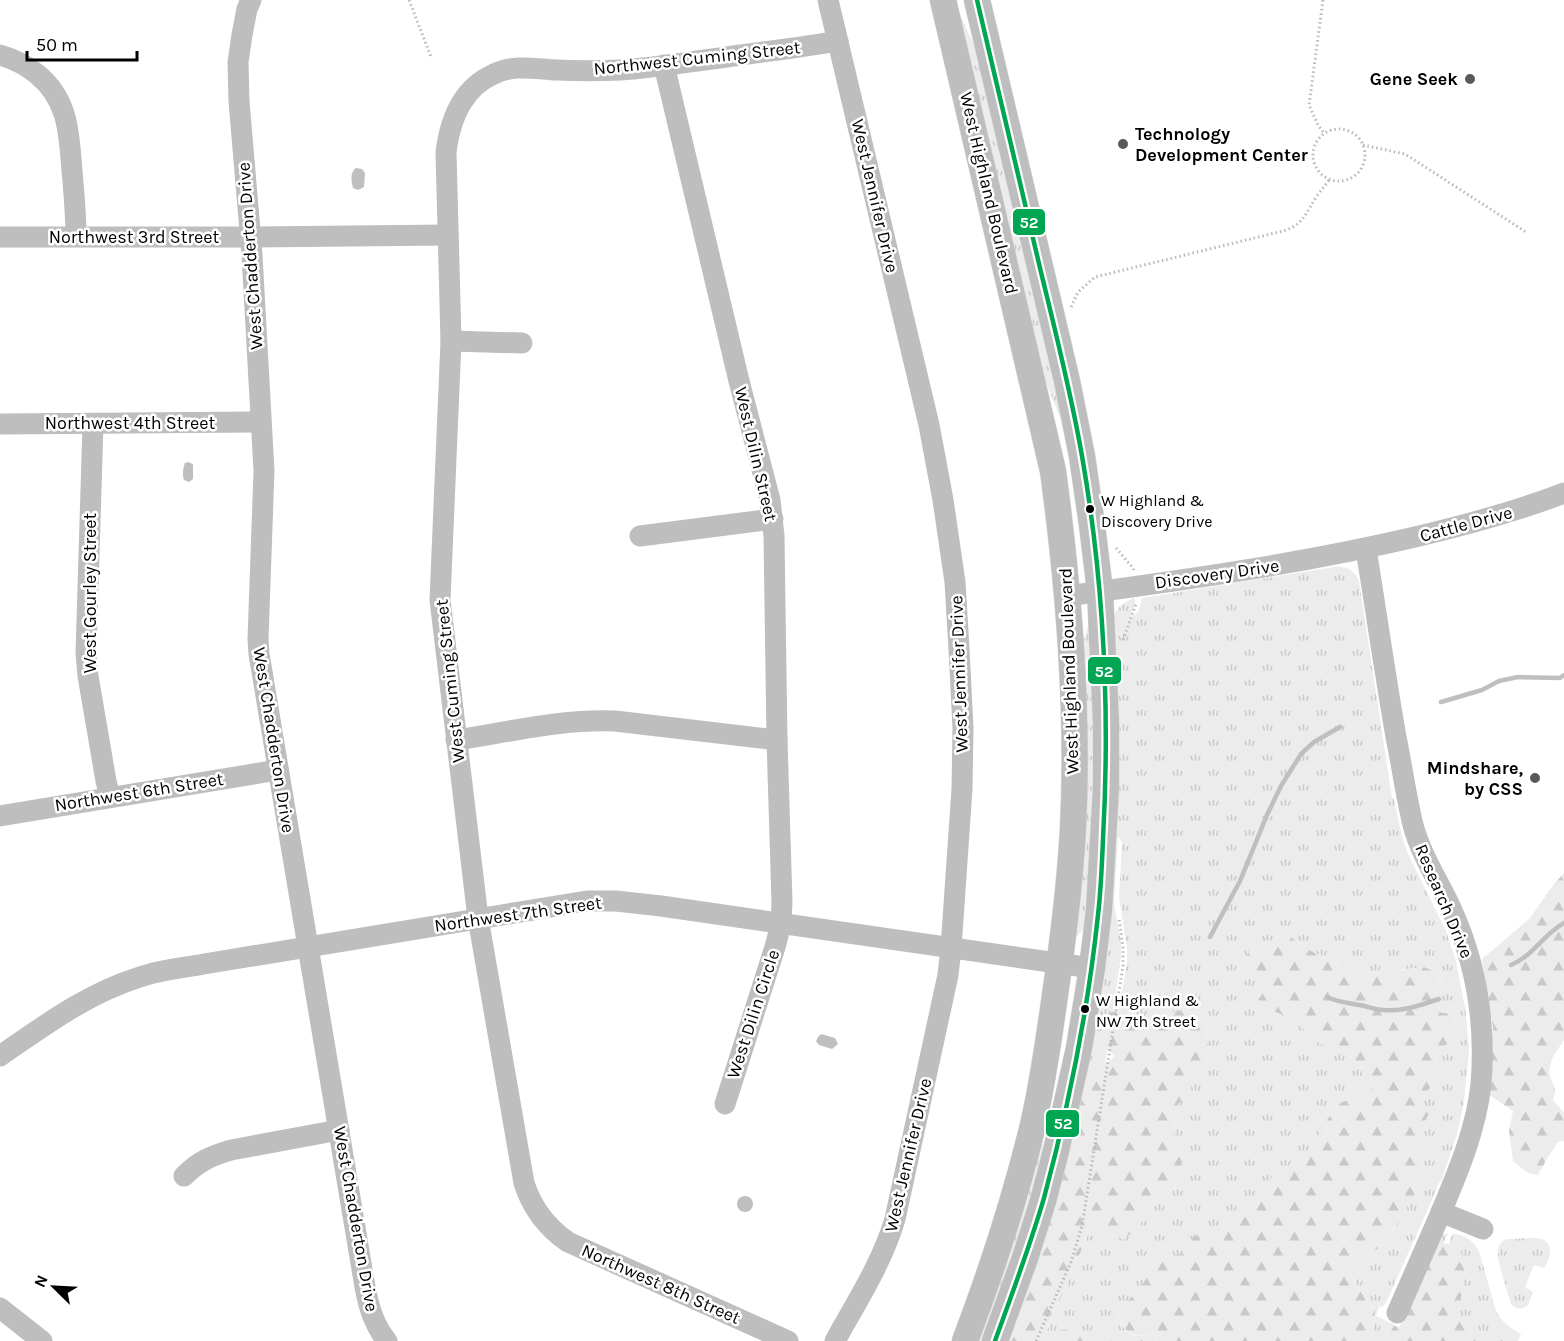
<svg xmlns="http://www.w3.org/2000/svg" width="1564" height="1341" viewBox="0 0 1564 1341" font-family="Karla,sans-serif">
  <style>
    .grass { fill: url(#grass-tufts) }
    .forest { fill: url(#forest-firs) }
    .water { fill: #bfbfbf }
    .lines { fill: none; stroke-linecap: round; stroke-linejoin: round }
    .stream { stroke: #bfbfbf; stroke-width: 4.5 }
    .major-casing { stroke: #dbdbdb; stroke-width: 27 }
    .path { stroke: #b9b9b9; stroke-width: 3; stroke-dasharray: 1.5 3; stroke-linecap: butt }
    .minor { stroke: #bebebe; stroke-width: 21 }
    .major { stroke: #bebebe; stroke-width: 26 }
    .bus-1-casing { stroke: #fff; stroke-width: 9 }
    .bus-1 { stroke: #00a651; stroke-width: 4.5 }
    .poi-dot { fill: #595959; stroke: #fff; stroke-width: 2 }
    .bus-dot { fill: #000; stroke: #fff; stroke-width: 2 }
    .labels { text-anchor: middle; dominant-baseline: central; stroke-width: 5; stroke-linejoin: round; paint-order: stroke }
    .bus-label { font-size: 16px; fill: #000; stroke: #fff; text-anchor: start }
    .street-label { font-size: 18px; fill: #000; stroke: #fff }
    .poi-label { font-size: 18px; font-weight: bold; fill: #000; stroke: #fff; text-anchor: end }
    .line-badge { stroke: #fff; stroke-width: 2 }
    .badge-label { font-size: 16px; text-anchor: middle; font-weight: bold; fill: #fff }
  </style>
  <defs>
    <pattern id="grass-tufts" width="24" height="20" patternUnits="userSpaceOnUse" patternTransform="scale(1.5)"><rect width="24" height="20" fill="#ececec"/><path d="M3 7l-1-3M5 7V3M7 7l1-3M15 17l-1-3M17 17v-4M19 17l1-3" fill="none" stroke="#c9c9c9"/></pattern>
    <pattern id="forest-firs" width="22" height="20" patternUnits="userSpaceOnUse" patternTransform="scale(1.5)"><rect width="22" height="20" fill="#ececec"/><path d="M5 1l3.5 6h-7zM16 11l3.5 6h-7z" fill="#c9c9c9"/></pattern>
  </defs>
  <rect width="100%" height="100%" fill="#fff"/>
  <g class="grass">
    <path d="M 959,13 L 972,40 L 981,64 L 1065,420 L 1061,420 L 1040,368 Z"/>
    <path d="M 1334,567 C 1346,566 1354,570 1359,581 L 1392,798 L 1394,799 L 1402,837 L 1409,856 L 1446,931 L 1456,961 L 1464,1003 L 1465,1004 L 1469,1050 L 1464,1102 L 1457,1134 L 1442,1179 L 1437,1186 L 1436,1191 L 1386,1303 L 1383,1306 L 1379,1307 L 1376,1316 L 1399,1327 L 1438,1240 L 1441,1235 L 1448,1233 L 1443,1244 L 1437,1244 L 1400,1328 L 1394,1327 L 1384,1341 L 1368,1341 L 1372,1337 L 1375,1311 L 1350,1275 L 1356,1262 L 1384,1245 L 1421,1184 L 1423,1156 L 1418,1134 L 1431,1108 L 1412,1114 L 1433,1083 L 1436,1053 L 1456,1037 L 1454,1013 L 1441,1013 L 1435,993 L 1443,975 L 1424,967 L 1384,972 L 1350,970 L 1311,951 L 1286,934 L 1250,950 L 1236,973 L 1259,980 L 1266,988 L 1258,1000 L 1266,1007 L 1293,1019 L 1317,1042 L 1343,1051 L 1358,1063 L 1364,1075 L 1374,1091 L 1340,1103 L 1327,1121 L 1313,1145 L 1299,1160 L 1272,1177 L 1259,1200 L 1248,1207 L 1228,1224 L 1222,1237 L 1208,1233 L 1193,1236 L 1186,1253 L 1168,1256 L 1154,1265 L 1140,1289 L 1127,1301 L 1116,1309 C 1124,1337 1133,1340 1160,1331 L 1161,1338 L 1155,1341 L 1112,1341 L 1105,1337 L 1084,1339 L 1074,1329 L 1057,1330 L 1052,1341 L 1042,1341 L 1091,1228 L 1104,1231 L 1124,1239 L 1139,1227 L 1150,1203 L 1175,1189 L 1183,1157 L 1174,1132 L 1178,1105 L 1199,1076 L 1210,1054 L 1205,1021 L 1185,1009 L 1168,1014 L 1160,1027 L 1147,1025 L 1132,1013 L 1119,1010 L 1127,963 L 1127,948 L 1119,897 L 1122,842 L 1118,837 L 1114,903 L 1121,942 L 1121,955 L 1113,1013 L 1103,1015 L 1097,1030 L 1095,1041 L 1107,1050 L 1105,1065 L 1080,1085 L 1066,1147 L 1041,1244 L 1016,1322 L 1008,1341 L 1004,1341 C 1047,1226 1078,1108 1097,986 C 1105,932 1111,878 1112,823 C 1113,778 1114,733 1113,687 C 1112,670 1109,635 1113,619 C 1116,608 1124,601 1135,598 L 1135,605 L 1131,617 L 1138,612 L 1142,598 Z"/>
    <path d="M 1092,625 L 1096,753 L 1087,915 L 1084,928 L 1077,937 L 1072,936 L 1081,650 L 1088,626 Z"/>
    <path d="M 1044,1127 L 1042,1159 L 1036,1187 L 984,1341 L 973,1341 Z"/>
    <path d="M 1452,1233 C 1465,1235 1473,1240 1479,1251 L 1496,1311 C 1502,1322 1510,1328 1521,1334 L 1518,1341 L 1476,1341 L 1458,1318 L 1460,1301 L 1449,1245 Z"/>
    <path d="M 1507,1239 C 1516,1239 1533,1237 1541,1239 C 1555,1243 1550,1259 1544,1268 L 1534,1265 L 1525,1287 L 1533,1292 L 1528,1305 C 1522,1310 1516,1310 1511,1304 C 1508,1293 1496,1259 1498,1250 C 1499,1244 1502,1241 1507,1239 Z"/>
  </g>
  <g class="forest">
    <path d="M 1564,873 L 1564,1040 C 1557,1051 1547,1062 1550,1076 C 1554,1089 1557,1085 1553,1100 L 1564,1113 L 1564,1141 L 1558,1142 L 1548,1157 L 1538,1175 L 1528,1173 L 1513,1161 L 1509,1131 L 1513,1111 L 1489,1095 L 1489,1068 L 1493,1028 L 1482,959 L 1530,918 L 1554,884 Z"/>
    <path d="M 1286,934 L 1311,951 L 1350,970 L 1384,972 L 1424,967 L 1443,975 C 1433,993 1436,994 1441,1013 L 1454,1013 L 1456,1037 L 1436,1053 L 1433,1083 L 1413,1113 L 1432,1108 L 1418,1134 L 1423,1156 L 1421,1184 L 1384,1245 L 1356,1262 L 1350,1275 L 1375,1311 L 1372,1337 L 1368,1341 L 1155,1341 L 1161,1338 L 1160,1331 C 1133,1339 1125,1337 1116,1309 L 1127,1301 L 1140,1289 L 1154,1265 L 1168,1256 L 1186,1253 L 1193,1236 L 1208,1233 L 1222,1237 L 1228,1224 L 1248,1207 L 1259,1200 L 1272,1177 L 1299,1160 L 1313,1145 L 1327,1120 L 1340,1103 L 1373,1091 L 1364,1075 L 1358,1063 L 1343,1051 L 1317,1042 L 1293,1019 L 1266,1008 L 1258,1000 L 1266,988 L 1259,980 L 1236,973 L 1250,950 Z"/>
    <path d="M 1185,1009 L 1205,1021 L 1210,1054 L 1199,1076 L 1178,1105 L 1174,1132 L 1183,1157 L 1175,1189 L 1150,1203 L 1139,1227 L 1124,1239 L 1104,1231 L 1091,1228 L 1042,1341 L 1008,1341 L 1016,1322 L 1041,1244 L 1080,1085 L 1115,1056 L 1095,1041 L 1097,1030 L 1103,1015 L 1119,1010 L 1132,1013 L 1147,1025 L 1160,1027 L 1168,1014 Z"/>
    <path d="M 1437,1243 L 1457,1244 L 1466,1263 L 1458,1318 L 1476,1341 L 1384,1341 L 1394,1326 L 1400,1328 Z"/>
    <path d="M 1075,1329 L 1084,1339 L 1105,1337 L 1112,1341 L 1052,1341 L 1057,1330 Z"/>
  </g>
  <g class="water">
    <path d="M 356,168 L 362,169 L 365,173 L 364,187 L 358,190 L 353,188 C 351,181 350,172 356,168 Z"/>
    <path d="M 188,462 L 193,464 L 193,479 L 189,482 L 184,480 C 182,475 183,468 185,463 Z"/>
    <path d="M 821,1034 L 835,1038 L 838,1044 L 832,1049 L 819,1045 L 816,1041 L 818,1037 Z"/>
    <circle cx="745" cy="1204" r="8"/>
  </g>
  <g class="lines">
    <g class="stream">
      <path d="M 1441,702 L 1482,690 L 1499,681 L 1518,677 L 1560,678 L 1564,675"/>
      <path d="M 1210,937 L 1240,881 L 1267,815 L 1281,786 L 1301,754 L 1314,742 L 1340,727"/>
      <path d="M 1511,965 C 1534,955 1543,935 1564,923"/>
      <path d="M 1327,997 C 1338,1002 1348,1003 1359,1005 C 1367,1006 1375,1010 1383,1010 C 1402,1012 1421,1005 1439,999"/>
    </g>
    <g class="major-casing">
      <g id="major">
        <path d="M 943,0 L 1053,471 C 1069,589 1079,709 1073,828 C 1070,884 1063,940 1055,995 C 1049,1038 1043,1082 1033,1125 C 1015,1199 992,1270 965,1341"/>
        <path d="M 977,0 L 1067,381 L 1082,456 L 1092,525 L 1100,591 L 1106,722 L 1106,788 L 1099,910 L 1092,968 L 1079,1048 L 1056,1151 L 1043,1201 L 1025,1258 L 995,1341"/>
      </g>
    </g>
    <g class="path">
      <path d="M 409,0 L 431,57"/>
      <path d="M 1323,0 L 1309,105 L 1318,125 L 1324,133"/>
      <circle cx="1339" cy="155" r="26"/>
      <path d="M 1363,145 L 1405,154 L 1526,232"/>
      <path d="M 1071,307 L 1078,292 L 1095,277 L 1283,231 C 1304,225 1306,212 1317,196 C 1321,190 1325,186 1329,180"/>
      <path d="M 1116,548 L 1133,568 L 1134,571"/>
      <path d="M 1123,640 L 1136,604"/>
      <path d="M 1036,1341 L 1071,1262 L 1082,1226 L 1123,966 L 1123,947 L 1119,919"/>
    </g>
    <g class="minor">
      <path d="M 251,0 L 247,9 L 242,35 L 238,62 L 239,101 L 252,255 L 264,471 L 258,639 L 259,654 L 365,1287 C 369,1308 374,1325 387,1341"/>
      <path d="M 828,0 L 929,425 L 943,500 L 955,582 L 959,649 L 963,728 L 962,789 L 951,948 L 948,975 L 895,1219 C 882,1263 857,1301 835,1341"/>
      <path d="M 0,55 C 14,59 26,65 37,74 C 69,100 69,134 72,171 C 74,193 76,215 76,236"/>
      <path d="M 664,65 L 739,381 L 770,500 L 774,536 L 777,740 L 782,902 L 781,924 L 775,947 L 725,1104"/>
      <path d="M 0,237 L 250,237 L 448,235"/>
      <path d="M 451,341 L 522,343"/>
      <path d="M 0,424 L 261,422"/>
      <path d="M 93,424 L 86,653 L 88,676 L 106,781 L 110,797"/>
      <path d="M 640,536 L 773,519"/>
      <path d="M 1366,549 C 1376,611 1385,674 1396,737 C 1402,766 1406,796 1413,825 C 1421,855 1438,880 1451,908 C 1476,963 1486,1023 1481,1084 C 1476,1131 1457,1174 1439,1217 C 1425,1249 1411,1281 1397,1313"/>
      <path d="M 1067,596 C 1184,580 1300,564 1415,537 C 1466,525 1515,512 1564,493"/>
      <path d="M 456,740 C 509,732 561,719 615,721 L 777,740"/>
      <path d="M 0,816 L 278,770"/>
      <path d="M 0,1056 C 45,1025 88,993 140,977 C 160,970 183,968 204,964 L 587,901 L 616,901 L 661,906 L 1092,968"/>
      <path d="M 184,1176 C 199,1161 211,1156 231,1150 L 339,1130"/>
      <path d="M 1441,1212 L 1483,1229"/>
      <path d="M 0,1308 L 42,1341"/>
      <path d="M 788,1341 L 568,1242 C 546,1227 532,1208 524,1183 L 478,918 L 440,600 L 451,341 L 446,152 C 450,120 462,88 494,74 C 514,64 535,69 557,70 C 578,71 599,71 621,70 C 654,68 687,62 720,58 C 760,52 799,48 838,41"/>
    </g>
    <use href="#major" class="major"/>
    <g class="bus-1-casing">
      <path id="bus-1" d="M 977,0 C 998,89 1019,178 1040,268 C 1055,330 1071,392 1082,456 C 1104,582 1110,711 1103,839 C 1102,864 1101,890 1098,915 C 1088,1010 1069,1105 1044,1198 C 1030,1246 1012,1294 995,1341"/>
    </g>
    <use href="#bus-1" class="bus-1"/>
  </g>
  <g class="poi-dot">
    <circle cx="1470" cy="79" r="6"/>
    <circle cx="1123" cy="144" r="6"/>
    <circle cx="1535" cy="778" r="6"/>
  </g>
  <g class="bus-dot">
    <circle cx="1090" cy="509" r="5"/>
    <circle cx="1085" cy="1009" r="5"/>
  </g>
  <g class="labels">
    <g class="bus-label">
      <text x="1101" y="500">W Highland &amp;<tspan x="1101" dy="21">Discovery Drive</tspan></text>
      <text x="1096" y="1000">W Highland &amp;<tspan x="1096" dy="21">NW 7th Street</tspan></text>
    </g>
    <g class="street-label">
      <text transform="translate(697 58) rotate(-6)">Northwest Cuming Street</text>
      <text transform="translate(989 193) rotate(77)">West Highland Boulevard</text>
      <text transform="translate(875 196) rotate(77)">West Jennifer Drive</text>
      <text x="134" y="237">Northwest 3rd Street</text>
      <text transform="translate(250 256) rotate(-94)">West Chadderton Drive</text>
      <text x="130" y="423">Northwest 4th Street</text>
      <text transform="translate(756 454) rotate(77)">West Dilin Street</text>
      <text transform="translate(1466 524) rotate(-15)">Cattle Drive</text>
      <text transform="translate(1217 574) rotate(-8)">Discovery Drive</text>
      <text transform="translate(90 593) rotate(-90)">West Gourley Street</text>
      <text transform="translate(1069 671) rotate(-92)">West Highland Boulevard</text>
      <text transform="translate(959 674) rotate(-92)">West Jennifer Drive</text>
      <text transform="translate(450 681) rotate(-96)">West Cuming Street</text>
      <text transform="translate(274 740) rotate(81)">West Chadderton Drive</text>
      <text transform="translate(139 792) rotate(-9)">Northwest 6th Street</text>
      <text transform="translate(1444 901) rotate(67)">Research Drive</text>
      <text transform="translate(518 914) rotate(-8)">Northwest 7th Street</text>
      <text transform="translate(753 1014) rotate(-72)">West Dilin Circle</text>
      <text transform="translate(908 1155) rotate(-77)">West Jennifer Drive</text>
      <text transform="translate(356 1219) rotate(80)">West Chadderton Drive</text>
      <text transform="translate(661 1284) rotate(24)">Northwest 8th Street</text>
    </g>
    <g class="poi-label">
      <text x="1458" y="79">Gene Seek</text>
      <text x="1135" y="134" text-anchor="start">Technology<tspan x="1135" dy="21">Development Center</tspan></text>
      <text x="1523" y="768">Mindshare,<tspan x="1523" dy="21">by CSS</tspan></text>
    </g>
  </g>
  <g class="line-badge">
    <rect x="1012" y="208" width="34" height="28" rx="6" fill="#00a651"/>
    <rect x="1087" y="656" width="35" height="29" rx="6" fill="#00a651"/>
    <rect x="1045" y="1109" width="35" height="29" rx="6" fill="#00a651"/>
  </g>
  <g class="badge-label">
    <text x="1029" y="228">52</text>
    <text x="1104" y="677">52</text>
    <text x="1063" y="1129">52</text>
  </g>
  <g transform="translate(54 1287) rotate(294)" stroke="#ffffff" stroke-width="4.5" paint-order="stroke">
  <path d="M0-4.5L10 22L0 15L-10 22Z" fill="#000000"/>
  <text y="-9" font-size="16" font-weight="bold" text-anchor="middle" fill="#000000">N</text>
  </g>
  <path d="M27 51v9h110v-9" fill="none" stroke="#000000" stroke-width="3"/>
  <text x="36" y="51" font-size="18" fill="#000000" stroke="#ffffff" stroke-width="4.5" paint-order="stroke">50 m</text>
</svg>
